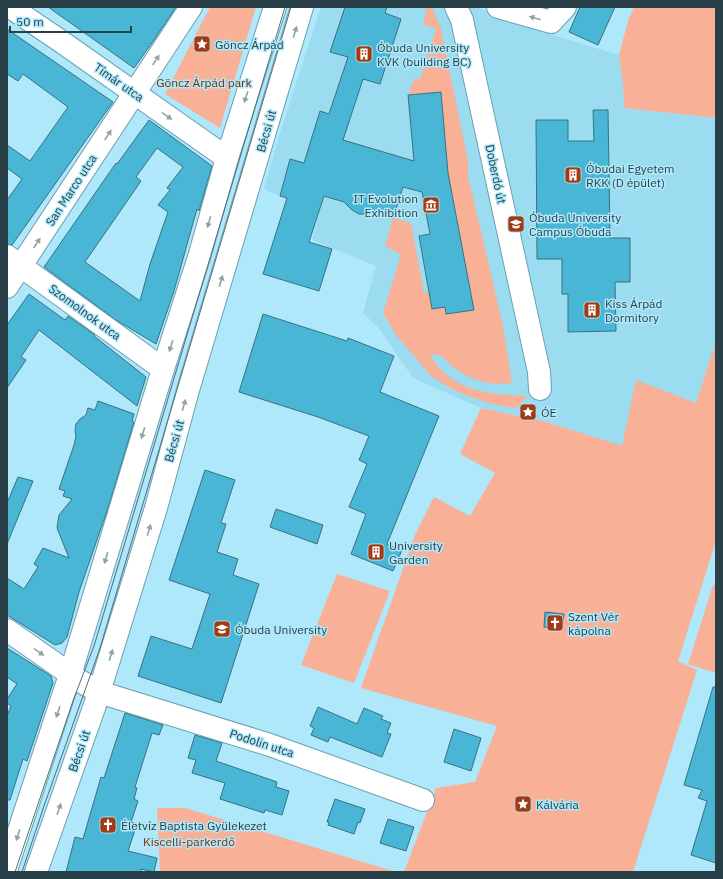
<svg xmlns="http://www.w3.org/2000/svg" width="723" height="879" viewBox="0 0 723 879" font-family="'IBM Plex Sans',sans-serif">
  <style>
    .built { fill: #9bdcf1 }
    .green { fill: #f8b097 }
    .building { fill: #48b6d4; stroke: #3b7181; fill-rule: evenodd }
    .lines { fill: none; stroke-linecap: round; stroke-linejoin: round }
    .minor-casing { stroke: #6aa0b1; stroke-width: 24 }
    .major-casing { stroke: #6aa0b1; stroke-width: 24 }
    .minor { stroke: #fff; stroke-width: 22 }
    .major { stroke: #fff; stroke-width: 22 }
    .tram { stroke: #4e6e79; stroke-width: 1 }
    .oneway { fill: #94a0a4 }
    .labels { text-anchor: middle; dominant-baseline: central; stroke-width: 3; stroke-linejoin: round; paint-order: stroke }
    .poi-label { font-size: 12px; fill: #294048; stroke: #afe8fa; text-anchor: start }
    .street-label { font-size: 12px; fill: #294048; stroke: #afe8fa }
    .park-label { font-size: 12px; fill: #832900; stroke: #afe8fa }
  </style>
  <rect width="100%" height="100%" fill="#afe8fa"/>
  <path class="built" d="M 321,7 L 476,7 L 516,24 L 619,55 L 623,85 L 624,108 L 716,118 L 716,341 L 696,403 L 622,447 L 547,422 L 481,408 L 413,378 L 378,327 L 363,313 L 376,266 L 312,240 L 321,207 L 280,196 L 264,189 L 279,136 Z"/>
  <g class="green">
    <path d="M 210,7 L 256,7 L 220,128 L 165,94 Z"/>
    <path d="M 427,7 L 432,7 L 441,29 L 468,161 L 468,176 L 502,321 L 512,383 C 484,387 459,376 441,355 L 430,355 C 452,392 488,394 527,396 L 518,407 L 513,408 L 492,404 L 465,395 L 450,388 L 431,376 L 396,335 L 383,313 L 401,255 L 385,246 L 393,218 L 411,223 L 424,293 L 429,292 L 432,309 L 445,307 L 446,314 L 474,309 L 448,175 L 441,92 L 408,94 L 415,78 L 420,79 L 436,29 L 423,24 Z"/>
    <path d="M 634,7 L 716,7 L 716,118 L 624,108 L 623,85 L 619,55 L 628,21 Z"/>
    <path d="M 716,341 L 716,541 L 678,661 L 697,670 L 633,872 L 404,872 L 436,788 L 475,782 L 497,726 L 361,688 L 414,537 L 434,497 L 470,516 L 495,473 L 460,454 L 481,408 L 547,422 L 622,446 L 636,380 L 696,403 Z"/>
    <path d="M 337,574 L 390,591 L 354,683 L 301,665 Z"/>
    <path d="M 713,585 L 716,585 L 716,673 L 688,664 Z"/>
    <path d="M 157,808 L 185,808 L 396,872 L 160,872 Z"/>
  </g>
  <g class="building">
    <path d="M 48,7 L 176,7 L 154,40 L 134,68 Z"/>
    <path d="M 345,7 L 387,7 L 385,13 L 401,19 L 380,84 L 363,79 L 343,140 L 414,161 L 408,95 L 441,92 L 448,173 L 474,310 L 446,314 L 445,307 L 432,309 L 419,236 L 430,234 L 422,192 L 403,187 L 393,218 L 376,212 L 369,214 L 359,214 L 352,210 L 344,202 L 324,196 L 309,242 L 332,249 L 319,291 L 263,274 L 287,198 L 280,196 L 290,159 L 304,163 L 320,111 L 329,114 L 348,57 L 330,52 Z"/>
    <path d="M 580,7 L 615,7 L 598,45 L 569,32 Z"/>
    <path d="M 7,29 L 113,102 L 12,245 L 7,244 L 7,200 L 22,179 L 7,168 L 7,145 L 30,161 L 68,107 L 23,74 L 18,81 L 7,74 Z"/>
    <path d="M 593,110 L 608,110 L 610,238 L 630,238 L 630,282 L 615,282 L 616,331 L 568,332 L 568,294 L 562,294 L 562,259 L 537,259 L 536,120 L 568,120 L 568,141 L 594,141 Z"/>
    <path d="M 149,120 L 212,166 L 199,211 L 197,209 L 174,291 L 156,344 L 116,320 L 44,267 L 116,163 L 117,164 ZM 157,148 L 183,167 L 167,188 L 170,190 L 158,205 L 168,212 L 150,264 L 140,301 L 85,262 L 141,181 L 136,177 Z"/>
    <path d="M 29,294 L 65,320 L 68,316 L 95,335 L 94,336 L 146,377 L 137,406 L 39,330 L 21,357 L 26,360 L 7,388 L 7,325 Z"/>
    <path d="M 263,314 L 347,341 L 348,338 L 394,356 L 380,392 L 439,416 L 387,544 L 402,550 L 393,571 L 351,554 L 366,514 L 349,507 L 367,464 L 359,460 L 369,436 L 318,417 L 239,392 Z"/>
    <path d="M 98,401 L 134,414 L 132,421 L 134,422 L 108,508 L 79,592 L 67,637 L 62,643 L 55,645 L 7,615 L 7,578 L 24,589 L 38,567 L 34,564 L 43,548 L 69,558 L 57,528 L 59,515 L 72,499 L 63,496 L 65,491 L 59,489 L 74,445 L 76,436 L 75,430 L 76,424 L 80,419 L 86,415 L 88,408 L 95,410 Z"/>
    <path d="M 205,470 L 235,480 L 221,523 L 226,524 L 217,552 L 238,559 L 233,575 L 259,584 L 221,703 L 138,676 L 151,636 L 192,649 L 210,594 L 169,580 Z"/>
    <path d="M 18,477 L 33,481 L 7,544 L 7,503 Z"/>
    <path d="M 276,509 L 323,525 L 317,544 L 270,527 Z"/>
    <path d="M 545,612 L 564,614 L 562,629 L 544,627 Z"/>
    <path d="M 7,648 L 51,676 L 53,683 L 27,761 L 23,759 L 10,800 L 7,800 L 7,716 L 11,706 L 7,703 L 7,699 L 17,684 L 7,677 Z"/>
    <path d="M 713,687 L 716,687 L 716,863 L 691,855 L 707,801 L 698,798 L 702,790 L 684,785 Z"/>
    <path d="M 318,707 L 357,724 L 364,708 L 383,716 L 381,719 L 391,723 L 387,733 L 391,734 L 382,757 L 330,737 L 328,742 L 311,735 L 314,728 L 310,726 Z"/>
    <path d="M 125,713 L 163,725 L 159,735 L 152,733 L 135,787 L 137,788 L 134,799 L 138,801 L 131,822 L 137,824 L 128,851 L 157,858 L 154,872 L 141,869 L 141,872 L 66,872 L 75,837 L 83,839 L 101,777 L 104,778 Z"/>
    <path d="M 454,729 L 481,738 L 471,771 L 444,762 Z"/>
    <path d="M 195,735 L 222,743 L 216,761 L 277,782 L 276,787 L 289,791 L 282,815 L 265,810 L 264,813 L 220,799 L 225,783 L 192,773 L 196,760 L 188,758 Z"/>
    <path d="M 335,799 L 365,809 L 360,823 L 358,822 L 354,834 L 328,825 L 329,822 L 327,822 Z"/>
    <path d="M 388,819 L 414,827 L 406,851 L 380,843 Z"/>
  </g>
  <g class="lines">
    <g class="minor-casing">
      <g id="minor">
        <path d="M 10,7 L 59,40 L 227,158"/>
        <path d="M 456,7 L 462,20 L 539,372 L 540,389"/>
        <path d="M 498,7 L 551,22 L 565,7"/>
        <path d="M 7,256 L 163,369"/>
        <path d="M 7,287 L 191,7"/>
        <path d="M 7,630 L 80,681 L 99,692 L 270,745 L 423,800"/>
      </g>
    </g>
    <g class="major-casing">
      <g id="major">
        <path d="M 7,867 L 70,675 L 163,369 L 200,254 L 227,158 L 275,7"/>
        <path d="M 36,872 L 95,705 L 108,663 L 156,508 L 188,390 L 302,7"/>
      </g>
    </g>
    <use href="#minor" class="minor"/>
    <use href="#major" class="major"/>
    <g class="tram">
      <path d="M 15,872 L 74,698 L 94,646 L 285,7"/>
      <path d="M 22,872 L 44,806 L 100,648 L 291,7"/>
    </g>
  </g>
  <defs><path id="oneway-solid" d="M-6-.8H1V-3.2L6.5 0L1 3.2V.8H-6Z"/></defs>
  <g class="oneway">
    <use href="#oneway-solid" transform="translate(535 18) rotate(-164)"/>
    <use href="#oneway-solid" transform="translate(295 32) rotate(-74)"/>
    <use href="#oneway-solid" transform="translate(156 60) rotate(-57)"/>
    <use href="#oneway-solid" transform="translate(246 97) rotate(108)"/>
    <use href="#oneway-solid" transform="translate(167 116) rotate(35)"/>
    <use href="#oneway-solid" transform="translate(108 135) rotate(-57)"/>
    <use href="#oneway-solid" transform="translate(209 222) rotate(105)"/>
    <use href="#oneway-solid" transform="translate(37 243) rotate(-57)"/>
    <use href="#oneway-solid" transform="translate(221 281) rotate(-73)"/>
    <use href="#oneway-solid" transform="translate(171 346) rotate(108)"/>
    <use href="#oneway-solid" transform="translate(184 405) rotate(-74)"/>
    <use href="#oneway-solid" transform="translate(143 433) rotate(107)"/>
    <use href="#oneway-solid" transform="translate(149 530) rotate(-73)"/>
    <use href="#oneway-solid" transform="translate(106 558) rotate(107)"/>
    <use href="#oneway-solid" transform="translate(39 652) rotate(35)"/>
    <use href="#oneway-solid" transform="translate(111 655) rotate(-73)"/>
    <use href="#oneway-solid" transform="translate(58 712) rotate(109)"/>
    <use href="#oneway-solid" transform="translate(59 809) rotate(-71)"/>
    <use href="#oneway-solid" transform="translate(18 835) rotate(108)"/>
  </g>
  <defs>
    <g id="sight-square" transform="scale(0.9)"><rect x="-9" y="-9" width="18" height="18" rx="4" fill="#a13b13" stroke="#afe8fa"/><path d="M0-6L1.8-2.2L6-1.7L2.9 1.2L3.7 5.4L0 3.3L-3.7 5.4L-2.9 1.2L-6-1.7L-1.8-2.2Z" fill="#fff"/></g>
    <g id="building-square" transform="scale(0.9)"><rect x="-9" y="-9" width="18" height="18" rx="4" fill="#a13b13" stroke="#afe8fa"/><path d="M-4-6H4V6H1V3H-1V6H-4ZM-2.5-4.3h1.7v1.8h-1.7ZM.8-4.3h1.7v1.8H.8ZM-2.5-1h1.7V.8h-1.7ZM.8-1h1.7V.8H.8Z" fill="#fff"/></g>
    <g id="museum-square" transform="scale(0.9)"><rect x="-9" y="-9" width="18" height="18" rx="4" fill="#a13b13" stroke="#afe8fa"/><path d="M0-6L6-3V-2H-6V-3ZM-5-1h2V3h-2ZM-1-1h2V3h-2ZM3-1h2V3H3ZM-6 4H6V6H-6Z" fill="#fff"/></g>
    <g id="university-square" transform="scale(0.9)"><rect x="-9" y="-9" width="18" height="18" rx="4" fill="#a13b13" stroke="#afe8fa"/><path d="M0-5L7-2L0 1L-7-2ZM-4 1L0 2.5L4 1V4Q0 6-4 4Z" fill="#fff"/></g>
    <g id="church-square" transform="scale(0.9)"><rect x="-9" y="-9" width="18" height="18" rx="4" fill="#a13b13" stroke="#afe8fa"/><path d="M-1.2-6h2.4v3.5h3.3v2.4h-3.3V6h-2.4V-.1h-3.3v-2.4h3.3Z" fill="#fff"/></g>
  </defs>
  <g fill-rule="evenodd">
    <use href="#sight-square" x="202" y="44"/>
    <use href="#building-square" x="364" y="54"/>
    <use href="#building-square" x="573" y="175"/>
    <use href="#museum-square" x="431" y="205"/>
    <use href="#university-square" x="516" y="224"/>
    <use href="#building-square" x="592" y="310"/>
    <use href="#sight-square" x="528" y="412"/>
    <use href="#building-square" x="376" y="552"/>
    <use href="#church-square" x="555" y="623"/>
    <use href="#university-square" x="222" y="629"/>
    <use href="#sight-square" x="523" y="804"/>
    <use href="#church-square" x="108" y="825"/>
  </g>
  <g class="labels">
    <g class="poi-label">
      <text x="215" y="44">Göncz Árpád</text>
      <text x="377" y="47">Óbuda University<tspan x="377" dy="14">KVK (building BC)</tspan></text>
      <text x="586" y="168">Óbudai Egyetem<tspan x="586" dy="14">RKK (D épület)</tspan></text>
      <text x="418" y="198" text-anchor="end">IT Evolution<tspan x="418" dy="14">Exhibition</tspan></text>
      <text x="529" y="217">Óbuda University<tspan x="529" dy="14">Campus Óbuda</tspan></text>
      <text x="605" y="303">Kiss Árpád<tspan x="605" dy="14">Dormitory</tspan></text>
      <text x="541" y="412">ÓE</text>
      <text x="389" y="545">University<tspan x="389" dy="14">Garden</tspan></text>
      <text x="568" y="616">Szent Vér<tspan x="568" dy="14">kápolna</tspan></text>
      <text x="235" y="629">Óbuda University</text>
      <text x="536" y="804">Kálvária</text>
      <text x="121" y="825">Életvíz Baptista Gyülekezet</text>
    </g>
    <g class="street-label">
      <text transform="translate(119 82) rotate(35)">Tímár utca</text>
      <text transform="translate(266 131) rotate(-74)">Bécsi út</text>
      <text transform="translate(496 174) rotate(78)">Doberdó út</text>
      <text transform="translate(71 190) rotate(-57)">San Marco utca</text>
      <text transform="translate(85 312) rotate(36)">Szomolnok utca</text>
      <text transform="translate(174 441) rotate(-74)">Bécsi út</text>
      <text transform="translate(262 743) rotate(18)">Podolin utca</text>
      <text transform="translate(79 751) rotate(-71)">Bécsi út</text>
    </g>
    <g class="park-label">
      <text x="204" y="82">Göncz Árpád park</text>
      <text x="189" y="841">Kiscelli-parkerdő</text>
    </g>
  </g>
  <rect width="723" height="879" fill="none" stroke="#294048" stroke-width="16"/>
  <path d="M10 26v6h121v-6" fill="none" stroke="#294048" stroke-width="2"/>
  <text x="16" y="26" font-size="12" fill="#294048" stroke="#afe8fa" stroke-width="3" paint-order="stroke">50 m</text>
</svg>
